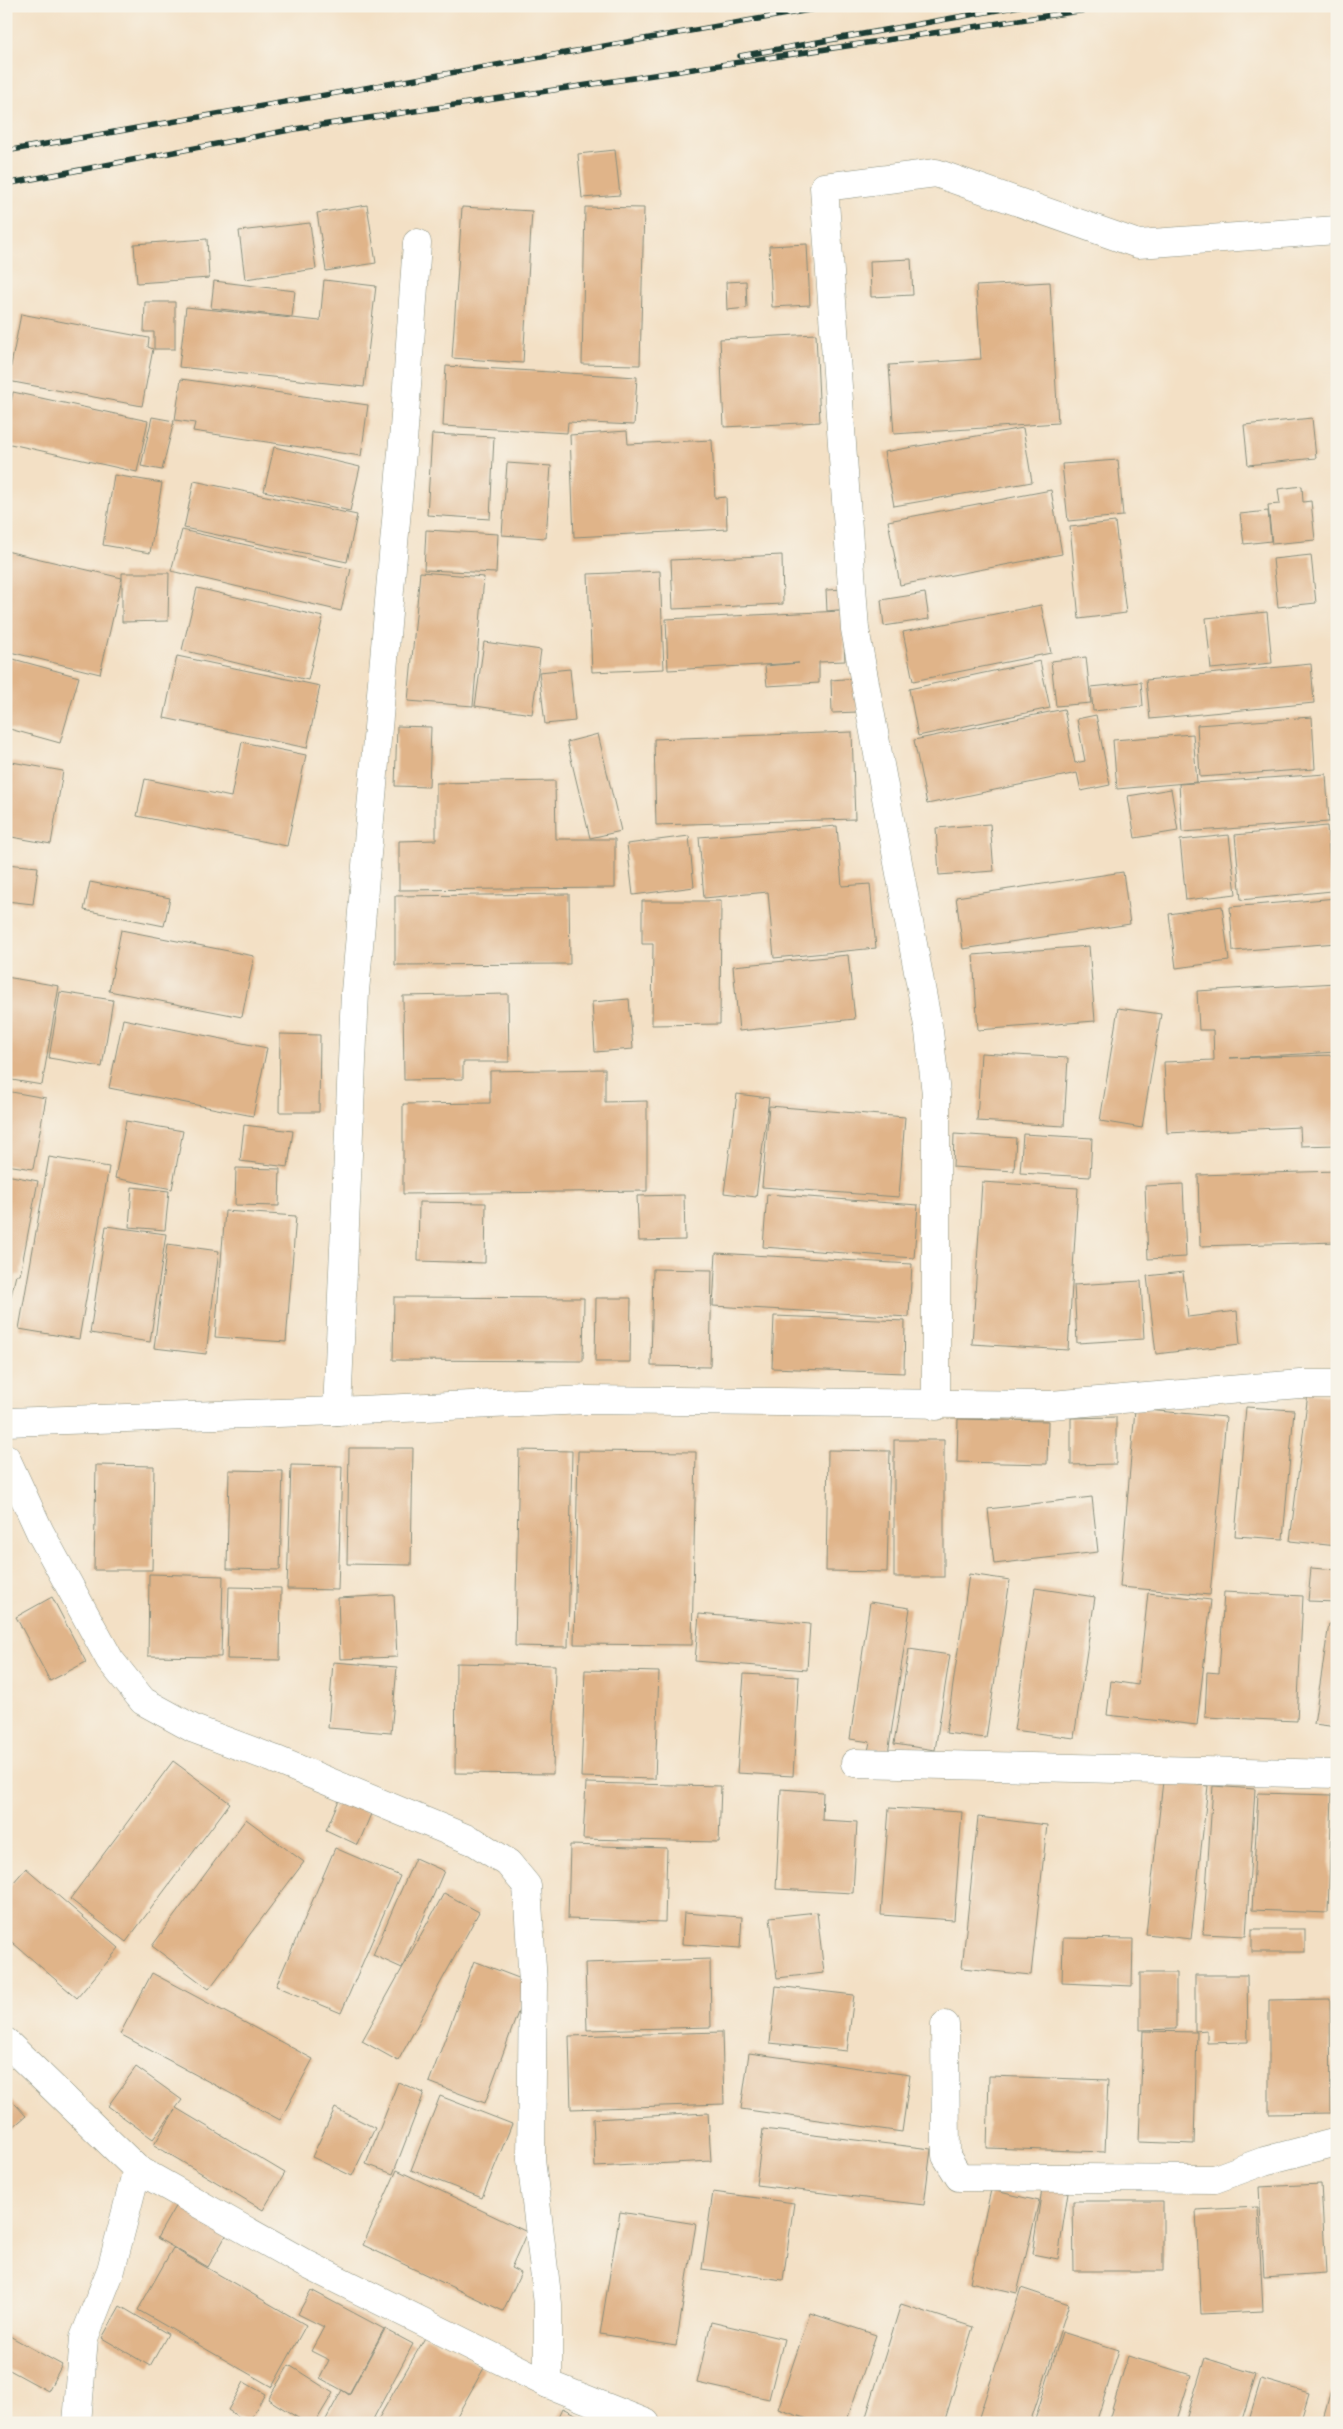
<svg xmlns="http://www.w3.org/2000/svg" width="1343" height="2429" viewBox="0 0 1343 2429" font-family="Pangolin,sans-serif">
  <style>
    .building { fill: #e0b489 }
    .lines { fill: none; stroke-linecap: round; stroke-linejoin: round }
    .minor-casing { stroke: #898e7c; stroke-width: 29 }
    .minor { stroke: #fff; stroke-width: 28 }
    .rail-casing { stroke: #1f3d34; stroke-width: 5.5 }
    .rail { stroke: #f7f3e8; stroke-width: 4; stroke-dasharray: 11; stroke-linecap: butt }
  </style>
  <rect width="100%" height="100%" fill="#f7f3e8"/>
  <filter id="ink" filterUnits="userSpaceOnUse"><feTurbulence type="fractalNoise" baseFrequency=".02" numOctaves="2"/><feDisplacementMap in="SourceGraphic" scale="10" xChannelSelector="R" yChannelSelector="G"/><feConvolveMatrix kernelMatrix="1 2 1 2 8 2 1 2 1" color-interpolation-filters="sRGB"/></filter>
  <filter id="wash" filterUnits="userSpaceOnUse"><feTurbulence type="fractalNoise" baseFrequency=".0096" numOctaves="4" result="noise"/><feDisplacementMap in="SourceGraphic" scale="20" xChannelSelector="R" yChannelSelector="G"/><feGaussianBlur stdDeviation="1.12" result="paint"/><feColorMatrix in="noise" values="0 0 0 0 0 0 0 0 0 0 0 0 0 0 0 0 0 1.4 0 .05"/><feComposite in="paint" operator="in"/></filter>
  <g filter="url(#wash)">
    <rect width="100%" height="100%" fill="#f3e0c5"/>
    <g id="blocks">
      <g class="building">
        <path d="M 615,150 L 620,195 L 582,198 L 578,154 Z"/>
        <path d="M 367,205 L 376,263 L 326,271 L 317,213 Z"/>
        <path d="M 462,207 L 532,211 L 523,363 L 452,358 Z"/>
        <path d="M 585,207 L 644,208 L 640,365 L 582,364 Z"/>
        <path d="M 310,223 L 316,269 L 245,279 L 239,231 Z"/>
        <path d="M 207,239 L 209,278 L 137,283 L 134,244 Z"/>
        <path d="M 807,244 L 810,305 L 772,307 L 769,246 Z"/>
        <path d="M 911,259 L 913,295 L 871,297 L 870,261 Z"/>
        <path d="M 324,280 L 376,286 L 364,387 L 179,367 L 186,307 L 320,321 Z"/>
        <path d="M 214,281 L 295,291 L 292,317 L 211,308 Z"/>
        <path d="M 746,281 L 747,308 L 727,310 L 726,282 Z"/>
        <path d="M 1050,282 L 1058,423 L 894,434 L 889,365 L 981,359 L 976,286 Z"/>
        <path d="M 145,302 L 175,302 L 175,349 L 154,349 L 154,332 L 144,332 Z"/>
        <path d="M 21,314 L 149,338 L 148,347 L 153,349 L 142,406 L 8,381 Z"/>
        <path d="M 816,334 L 820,422 L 724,427 L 720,339 Z"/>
        <path d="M 446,366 L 637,377 L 634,425 L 568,422 L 567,433 L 443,426 Z"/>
        <path d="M 181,379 L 368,405 L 361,456 L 193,431 L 195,423 L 175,420 Z"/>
        <path d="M 13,392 L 148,421 L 137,472 L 6,443 L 6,424 Z"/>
        <path d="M 152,417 L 174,421 L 162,470 L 141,466 Z"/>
        <path d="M 1312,418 L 1316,458 L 1248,465 L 1244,425 Z"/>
        <path d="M 1023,428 L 1032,482 L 894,506 L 884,452 Z"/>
        <path d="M 627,431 L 628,444 L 712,440 L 715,498 L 726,497 L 727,529 L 574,537 L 570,435 Z"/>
        <path d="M 432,434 L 494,437 L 490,519 L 427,515 Z"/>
        <path d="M 274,447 L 360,467 L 350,511 L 264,491 Z"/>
        <path d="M 1118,460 L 1123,516 L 1068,521 L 1062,464 Z"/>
        <path d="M 507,463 L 551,466 L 546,538 L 502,535 Z"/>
        <path d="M 114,475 L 162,483 L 150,553 L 103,545 Z"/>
        <path d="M 194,481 L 357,515 L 347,562 L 184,528 Z"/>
        <path d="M 1302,486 L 1303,502 L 1311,501 L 1315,540 L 1272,544 L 1268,505 L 1280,504 L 1278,489 Z"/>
        <path d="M 1051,490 L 1062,554 L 900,585 L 888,521 Z"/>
        <path d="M 1268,511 L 1271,541 L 1244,544 L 1240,514 Z"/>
        <path d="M 1115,522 L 1126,613 L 1079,619 L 1070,527 Z"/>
        <path d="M 182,530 L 351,569 L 341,611 L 171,571 Z"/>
        <path d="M 426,530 L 498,534 L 496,573 L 424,570 Z"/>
        <path d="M 6,551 L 122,578 L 122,573 L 169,573 L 168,621 L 122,622 L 122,578 L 100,674 L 6,651 Z"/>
        <path d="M 782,555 L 783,604 L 673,609 L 671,560 Z"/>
        <path d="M 1311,555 L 1316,603 L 1278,607 L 1273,559 Z"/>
        <path d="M 660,571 L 664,669 L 592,672 L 588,574 Z"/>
        <path d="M 420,572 L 484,577 L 473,706 L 408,701 Z"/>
        <path d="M 197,588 L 323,617 L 308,680 L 182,650 Z"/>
        <path d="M 846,589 L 847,609 L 827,611 L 826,590 Z"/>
        <path d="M 925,593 L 929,619 L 884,626 L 881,600 Z"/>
        <path d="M 1041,605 L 1051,653 L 913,681 L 903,632 Z"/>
        <path d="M 842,611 L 845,661 L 819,662 L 819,683 L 767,686 L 765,666 L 799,663 L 668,670 L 666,619 Z"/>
        <path d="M 1267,612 L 1272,663 L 1211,669 L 1206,618 Z"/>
        <path d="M 484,642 L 541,650 L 532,714 L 475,706 Z"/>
        <path d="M 177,656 L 320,686 L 307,748 L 164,718 Z"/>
        <path d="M 6,657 L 79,677 L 60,743 L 6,728 Z"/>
        <path d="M 1086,657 L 1091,703 L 1056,706 L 1051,661 Z"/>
        <path d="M 1040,661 L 1050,708 L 918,736 L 909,689 Z"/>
        <path d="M 1311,664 L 1314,703 L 1150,719 L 1146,680 Z"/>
        <path d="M 570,669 L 575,721 L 545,724 L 539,672 Z"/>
        <path d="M 857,678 L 858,712 L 832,713 L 831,680 Z"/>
        <path d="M 1141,682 L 1143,706 L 1093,711 L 1091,687 Z"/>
        <path d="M 1064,709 L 1075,763 L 1085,761 L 1077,719 L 1096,715 L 1110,785 L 1081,791 L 1077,773 L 927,804 L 914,740 Z"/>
        <path d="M 1312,717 L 1315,769 L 1200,777 L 1197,725 Z"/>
        <path d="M 397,726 L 431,727 L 429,787 L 395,786 Z"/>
        <path d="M 852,732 L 855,819 L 656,825 L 654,739 Z"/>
        <path d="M 598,734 L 621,831 L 590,838 L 567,742 Z"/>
        <path d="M 1193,734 L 1197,782 L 1117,789 L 1113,740 Z"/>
        <path d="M 242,742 L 306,755 L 287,846 L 137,816 L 145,779 L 231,797 Z"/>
        <path d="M 6,761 L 63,771 L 51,844 L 6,836 Z"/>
        <path d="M 1326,774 L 1329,822 L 1182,832 L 1179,784 Z"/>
        <path d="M 555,781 L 556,839 L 615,839 L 615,888 L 399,890 L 399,841 L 436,840 L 436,783 Z"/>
        <path d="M 1171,789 L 1178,831 L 1135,838 L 1128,796 Z"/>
        <path d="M 990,824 L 994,871 L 939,875 L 936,828 Z"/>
        <path d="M 837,826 L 842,886 L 870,884 L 876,948 L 774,958 L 768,892 L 704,898 L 699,837 Z"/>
        <path d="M 1327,826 L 1332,891 L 1241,900 L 1235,835 Z"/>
        <path d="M 1229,835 L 1236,894 L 1186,900 L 1180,840 Z"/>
        <path d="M 689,836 L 694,887 L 633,895 L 627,844 Z"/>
        <path d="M 6,864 L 38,867 L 33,904 L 6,901 Z"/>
        <path d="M 1123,872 L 1130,924 L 963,949 L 956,897 Z"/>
        <path d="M 90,882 L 170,898 L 164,926 L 84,910 Z"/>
        <path d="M 569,894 L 570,964 L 395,965 L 395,896 Z"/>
        <path d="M 1337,898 L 1337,943 L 1233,951 L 1230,907 Z"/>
        <path d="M 642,901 L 721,901 L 720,1024 L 652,1025 L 653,944 L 642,944 Z"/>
        <path d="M 1222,906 L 1229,961 L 1176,968 L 1169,914 Z"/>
        <path d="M 121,930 L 254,956 L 242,1017 L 109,991 Z"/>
        <path d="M 1089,946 L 1095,1021 L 978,1030 L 973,955 Z"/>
        <path d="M 848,955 L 855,1019 L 739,1031 L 733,966 Z"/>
        <path d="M 6,977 L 59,986 L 42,1085 L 6,1079 Z"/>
        <path d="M 1337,983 L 1337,1052 L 1229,1058 L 1335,1055 L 1337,1145 L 1301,1146 L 1300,1127 L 1167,1133 L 1164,1062 L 1214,1060 L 1213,1030 L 1199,1030 L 1197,991 Z"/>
        <path d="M 60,992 L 113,1000 L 102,1067 L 49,1058 Z"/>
        <path d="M 508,994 L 509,1062 L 463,1062 L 463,1079 L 404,1080 L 403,996 Z"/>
        <path d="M 629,999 L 633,1049 L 595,1052 L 592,1002 Z"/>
        <path d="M 1118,1008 L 1161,1014 L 1142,1128 L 1100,1121 Z"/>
        <path d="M 123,1019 L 267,1048 L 253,1116 L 109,1088 Z"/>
        <path d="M 280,1034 L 320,1035 L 319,1112 L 279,1112 Z"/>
        <path d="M 981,1053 L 1068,1058 L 1064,1126 L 977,1121 Z"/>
        <path d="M 605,1069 L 605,1102 L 647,1101 L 647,1191 L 403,1194 L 403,1104 L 490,1103 L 490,1071 Z"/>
        <path d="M 6,1091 L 46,1098 L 33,1169 L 6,1165 Z"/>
        <path d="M 737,1094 L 769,1098 L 756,1197 L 724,1193 Z"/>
        <path d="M 769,1106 L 905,1117 L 899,1197 L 762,1187 Z"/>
        <path d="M 126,1121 L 183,1131 L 172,1189 L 115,1178 Z"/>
        <path d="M 244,1125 L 293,1131 L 288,1167 L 240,1161 Z"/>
        <path d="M 954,1134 L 1016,1138 L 1014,1171 L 953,1167 Z"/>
        <path d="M 1023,1134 L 1092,1138 L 1090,1177 L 1020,1173 Z"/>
        <path d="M 49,1157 L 109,1167 L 79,1339 L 19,1329 Z"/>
        <path d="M 236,1168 L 280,1169 L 279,1206 L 235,1205 Z"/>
        <path d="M 1337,1171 L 1337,1242 L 1200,1246 L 1198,1175 Z"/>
        <path d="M 6,1175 L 38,1181 L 20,1275 L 16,1275 L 11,1296 L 6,1295 Z"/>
        <path d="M 982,1182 L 1078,1188 L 1068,1350 L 972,1344 Z"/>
        <path d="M 1183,1184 L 1186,1257 L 1148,1259 L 1145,1186 Z"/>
        <path d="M 132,1187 L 169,1191 L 165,1230 L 129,1227 Z"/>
        <path d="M 767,1194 L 918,1205 L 914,1258 L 763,1247 Z"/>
        <path d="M 684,1195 L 685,1240 L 639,1241 L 637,1196 Z"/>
        <path d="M 419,1202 L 486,1203 L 485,1263 L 418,1261 Z"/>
        <path d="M 225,1211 L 296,1216 L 286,1342 L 215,1337 Z"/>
        <path d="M 106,1226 L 166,1234 L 150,1342 L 90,1333 Z"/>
        <path d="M 167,1244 L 219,1251 L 206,1354 L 154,1348 Z"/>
        <path d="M 716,1253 L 912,1264 L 909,1317 L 713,1306 Z"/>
        <path d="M 653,1269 L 712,1270 L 710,1367 L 651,1366 Z"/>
        <path d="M 1183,1272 L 1188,1317 L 1237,1311 L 1240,1344 L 1156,1354 L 1147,1276 Z"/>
        <path d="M 1141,1281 L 1144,1339 L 1077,1343 L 1074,1285 Z"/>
        <path d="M 394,1297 L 584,1298 L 583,1361 L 393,1360 Z"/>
        <path d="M 596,1298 L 631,1298 L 630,1362 L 595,1362 Z"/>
        <path d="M 774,1316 L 905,1321 L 904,1373 L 772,1368 Z"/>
        <path d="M 1308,1393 L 1337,1397 L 1337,1546 L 1290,1541 Z"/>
        <path d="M 1246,1407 L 1294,1410 L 1283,1539 L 1235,1536 Z"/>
        <path d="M 1135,1409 L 1226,1417 L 1210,1595 L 1120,1587 Z"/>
        <path d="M 1116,1417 L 1116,1464 L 1071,1465 L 1071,1418 Z"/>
        <path d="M 958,1419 L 1048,1421 L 1047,1464 L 957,1462 Z"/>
        <rect x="894" y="1440" width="50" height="137"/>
        <path d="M 349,1448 L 413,1448 L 411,1565 L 347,1564 Z"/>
        <path d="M 519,1450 L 572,1451 L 568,1647 L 515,1646 Z"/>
        <path d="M 828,1450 L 890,1451 L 887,1572 L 826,1571 Z"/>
        <path d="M 578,1451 L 696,1452 L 692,1645 L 574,1644 Z"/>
        <path d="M 96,1465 L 154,1466 L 152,1570 L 94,1570 Z"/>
        <path d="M 291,1465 L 342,1466 L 338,1590 L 287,1589 Z"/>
        <path d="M 229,1470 L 283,1471 L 280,1570 L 227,1569 Z"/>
        <path d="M 1092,1497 L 1098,1552 L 994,1564 L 988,1509 Z"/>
        <path d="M 1311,1568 L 1337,1570 L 1337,1602 L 1308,1601 Z"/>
        <path d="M 149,1574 L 223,1576 L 221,1657 L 148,1656 Z"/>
        <path d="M 969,1574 L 1010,1580 L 986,1738 L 946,1733 Z"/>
        <path d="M 229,1587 L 281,1588 L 280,1660 L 227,1659 Z"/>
        <path d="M 1035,1588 L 1095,1597 L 1074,1738 L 1014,1730 Z"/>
        <path d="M 1224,1592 L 1303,1596 L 1297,1721 L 1205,1717 L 1207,1672 L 1219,1673 Z"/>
        <path d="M 1148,1593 L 1211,1600 L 1197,1725 L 1107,1715 L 1111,1681 L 1138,1685 Z"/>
        <path d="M 394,1595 L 397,1657 L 340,1659 L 338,1598 Z"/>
        <path d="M 52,1597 L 86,1662 L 50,1681 L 16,1617 Z"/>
        <path d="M 870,1602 L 910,1608 L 888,1754 L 868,1751 L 870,1742 L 850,1739 Z"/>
        <path d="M 699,1614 L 810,1624 L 807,1670 L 695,1661 Z"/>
        <path d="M 1329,1624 L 1337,1625 L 1337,1727 L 1314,1724 Z"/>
        <path d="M 909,1649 L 950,1655 L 935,1750 L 894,1744 Z"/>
        <path d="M 333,1662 L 397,1667 L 391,1733 L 328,1728 Z"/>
        <path d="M 456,1663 L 555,1665 L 553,1774 L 455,1773 Z"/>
        <path d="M 585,1670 L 659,1672 L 655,1779 L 581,1777 Z"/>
        <path d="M 744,1674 L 799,1677 L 793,1776 L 737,1773 Z"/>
        <path d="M 173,1761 L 230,1803 L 126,1942 L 70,1899 Z"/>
        <path d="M 1163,1781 L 1208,1786 L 1191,1939 L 1146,1934 Z"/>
        <path d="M 586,1783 L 721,1786 L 719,1842 L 583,1839 Z"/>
        <path d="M 1213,1786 L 1255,1789 L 1246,1936 L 1203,1934 Z"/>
        <path d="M 781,1789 L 823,1792 L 822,1820 L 857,1822 L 853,1893 L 776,1889 Z"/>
        <path d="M 1258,1793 L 1332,1795 L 1328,1913 L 1252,1910 Z"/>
        <path d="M 339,1800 L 371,1814 L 358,1845 L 326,1830 Z"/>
        <path d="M 889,1808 L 962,1812 L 954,1920 L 881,1915 Z"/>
        <path d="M 978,1817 L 1047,1825 L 1031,1975 L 962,1968 Z"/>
        <path d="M 246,1819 L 304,1862 L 209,1989 L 152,1946 Z"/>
        <path d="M 570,1845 L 667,1848 L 665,1922 L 568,1919 Z"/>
        <path d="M 335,1848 L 400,1876 L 341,2013 L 276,1986 Z"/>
        <path d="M 415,1858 L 444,1871 L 402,1968 L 373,1955 Z"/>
        <path d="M 26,1868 L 119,1948 L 77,1998 L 6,1937 L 6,1891 Z"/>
        <path d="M 444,1893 L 479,1912 L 398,2061 L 362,2041 Z"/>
        <path d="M 817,1912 L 824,1973 L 777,1978 L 770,1917 Z"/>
        <path d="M 684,1913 L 742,1917 L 740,1948 L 682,1944 Z"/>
        <rect x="1252" y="1929" width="53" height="23"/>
        <path d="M 1063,1938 L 1133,1939 L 1132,1986 L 1062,1983 Z"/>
        <path d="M 710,1959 L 711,2027 L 587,2030 L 585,1963 Z"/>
        <path d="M 474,1961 L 529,1982 L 485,2103 L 429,2082 Z"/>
        <path d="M 152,1973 L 313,2059 L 280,2120 L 120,2034 Z"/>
        <path d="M 1140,1973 L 1176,1973 L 1176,2029 L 1140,2030 Z"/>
        <path d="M 1195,1975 L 1247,1975 L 1248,2042 L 1207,2043 L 1207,2030 L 1195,2031 Z"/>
        <path d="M 776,1986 L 854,1995 L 847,2051 L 770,2043 Z"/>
        <path d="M 1330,1999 L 1331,2113 L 1269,2114 L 1269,2000 Z"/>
        <path d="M 1143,2031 L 1197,2032 L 1194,2144 L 1139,2142 Z"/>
        <path d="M 722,2032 L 724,2104 L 571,2109 L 569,2036 Z"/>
        <path d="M 749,2053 L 910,2075 L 902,2132 L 741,2109 Z"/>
        <path d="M 136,2067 L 182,2100 L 176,2108 L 285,2173 L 263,2210 L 154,2145 L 175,2110 L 153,2139 L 108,2106 Z"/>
        <path d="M 989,2076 L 1108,2080 L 1105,2152 L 987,2148 Z"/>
        <path d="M 398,2082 L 424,2093 L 393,2174 L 366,2164 Z"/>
        <path d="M 6,2094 L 26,2116 L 6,2133 Z"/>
        <path d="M 440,2096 L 512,2124 L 482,2198 L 411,2170 Z"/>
        <path d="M 335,2108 L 375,2128 L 352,2176 L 312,2157 Z"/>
        <path d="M 708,2113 L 711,2161 L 595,2167 L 593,2119 Z"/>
        <path d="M 763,2129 L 931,2149 L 924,2205 L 756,2185 Z"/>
        <path d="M 397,2170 L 527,2232 L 511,2268 L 521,2273 L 503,2311 L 363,2245 Z"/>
        <path d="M 1321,2184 L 1326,2273 L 1264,2277 L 1259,2187 Z"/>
        <path d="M 1042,2189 L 1068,2192 L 1058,2259 L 1032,2254 Z"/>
        <path d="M 991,2190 L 1039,2201 L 1017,2293 L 970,2282 Z"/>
        <path d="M 713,2192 L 794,2203 L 783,2280 L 702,2269 Z"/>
        <path d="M 1073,2201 L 1163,2201 L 1163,2271 L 1074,2271 Z"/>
        <path d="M 177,2203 L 228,2232 L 208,2267 L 157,2238 Z"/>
        <path d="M 1258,2207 L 1263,2311 L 1201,2314 L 1196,2210 Z"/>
        <path d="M 620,2212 L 696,2224 L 676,2346 L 600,2334 Z"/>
        <path d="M 173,2248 L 306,2325 L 272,2387 L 138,2310 Z"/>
        <path d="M 1021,2288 L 1069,2304 L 1030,2423 L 977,2423 Z"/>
        <path d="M 311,2290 L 384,2329 L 349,2394 L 320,2378 L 329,2360 L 311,2351 L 324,2327 L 298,2314 Z"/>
        <path d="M 901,2304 L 973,2327 L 944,2423 L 864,2423 Z"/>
        <path d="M 1335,2305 L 1337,2306 L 1337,2364 L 1334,2363 Z"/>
        <path d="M 120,2306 L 168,2334 L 150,2366 L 102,2338 Z"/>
        <path d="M 810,2313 L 876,2335 L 846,2423 L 819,2423 L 778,2409 Z"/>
        <path d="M 711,2322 L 784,2339 L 769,2399 L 697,2383 Z"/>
        <path d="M 385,2329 L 413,2344 L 371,2423 L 324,2423 L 342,2390 L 349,2395 Z"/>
        <path d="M 1062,2332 L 1119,2350 L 1096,2423 L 1034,2423 Z"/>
        <path d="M 6,2334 L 62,2365 L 48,2391 L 6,2368 Z"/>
        <path d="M 426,2336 L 484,2368 L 453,2423 L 376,2423 Z"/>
        <path d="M 1128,2356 L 1191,2375 L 1176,2423 L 1108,2423 Z"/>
        <path d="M 1205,2358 L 1256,2374 L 1241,2423 L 1185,2423 Z"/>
        <path d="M 289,2365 L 333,2393 L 315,2423 L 306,2423 L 268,2399 Z"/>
        <path d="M 1261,2379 L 1309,2393 L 1300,2423 L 1248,2423 Z"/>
        <path d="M 244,2382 L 265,2394 L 248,2423 L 228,2410 Z"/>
        <path d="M 1331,2391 L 1337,2393 L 1337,2423 L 1322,2423 Z"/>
        <path d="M 562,2408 L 594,2423 L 555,2423 Z"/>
      </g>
    </g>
  </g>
  <g filter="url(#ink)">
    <use href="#blocks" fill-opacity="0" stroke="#898e7c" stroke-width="1"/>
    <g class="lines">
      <g class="minor-casing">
        <g id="minor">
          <path d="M 936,1406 L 936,1094 L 929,1031 L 855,629 L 824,187 L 936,173 L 1138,244 L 1337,230"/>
          <path d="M 337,1411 L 355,992 L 404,429 L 417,243"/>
          <path d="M 6,1422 L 337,1411 L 586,1400 L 1051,1405 L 1300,1384 L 1337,1384"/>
          <path d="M 6,1458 L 40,1532 L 110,1660 L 143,1701 L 194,1729 L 274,1759 L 475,1842 L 508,1863 L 527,1886 L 533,1984 L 531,2159 L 548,2304 L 548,2384"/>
          <path d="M 855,1763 L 1337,1774"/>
          <path d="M 945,2025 L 946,2156 L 959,2177 L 1215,2179 L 1264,2161 L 1337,2142"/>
          <path d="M 6,2042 L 137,2169 L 304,2263 L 548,2384 L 646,2423"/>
          <path d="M 77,2423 L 84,2338 L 111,2270 L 137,2169"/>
        </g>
      </g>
      <use href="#minor" class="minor"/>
      <g class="rail-casing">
        <g id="rail">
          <path d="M 740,56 L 1020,6"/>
          <path d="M 6,151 L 832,6"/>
          <path d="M 6,184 L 295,129 L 1112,6"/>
        </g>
      </g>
      <use href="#rail" class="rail"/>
    </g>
  </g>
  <rect width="1343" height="2429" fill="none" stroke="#f7f3e8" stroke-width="25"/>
</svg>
